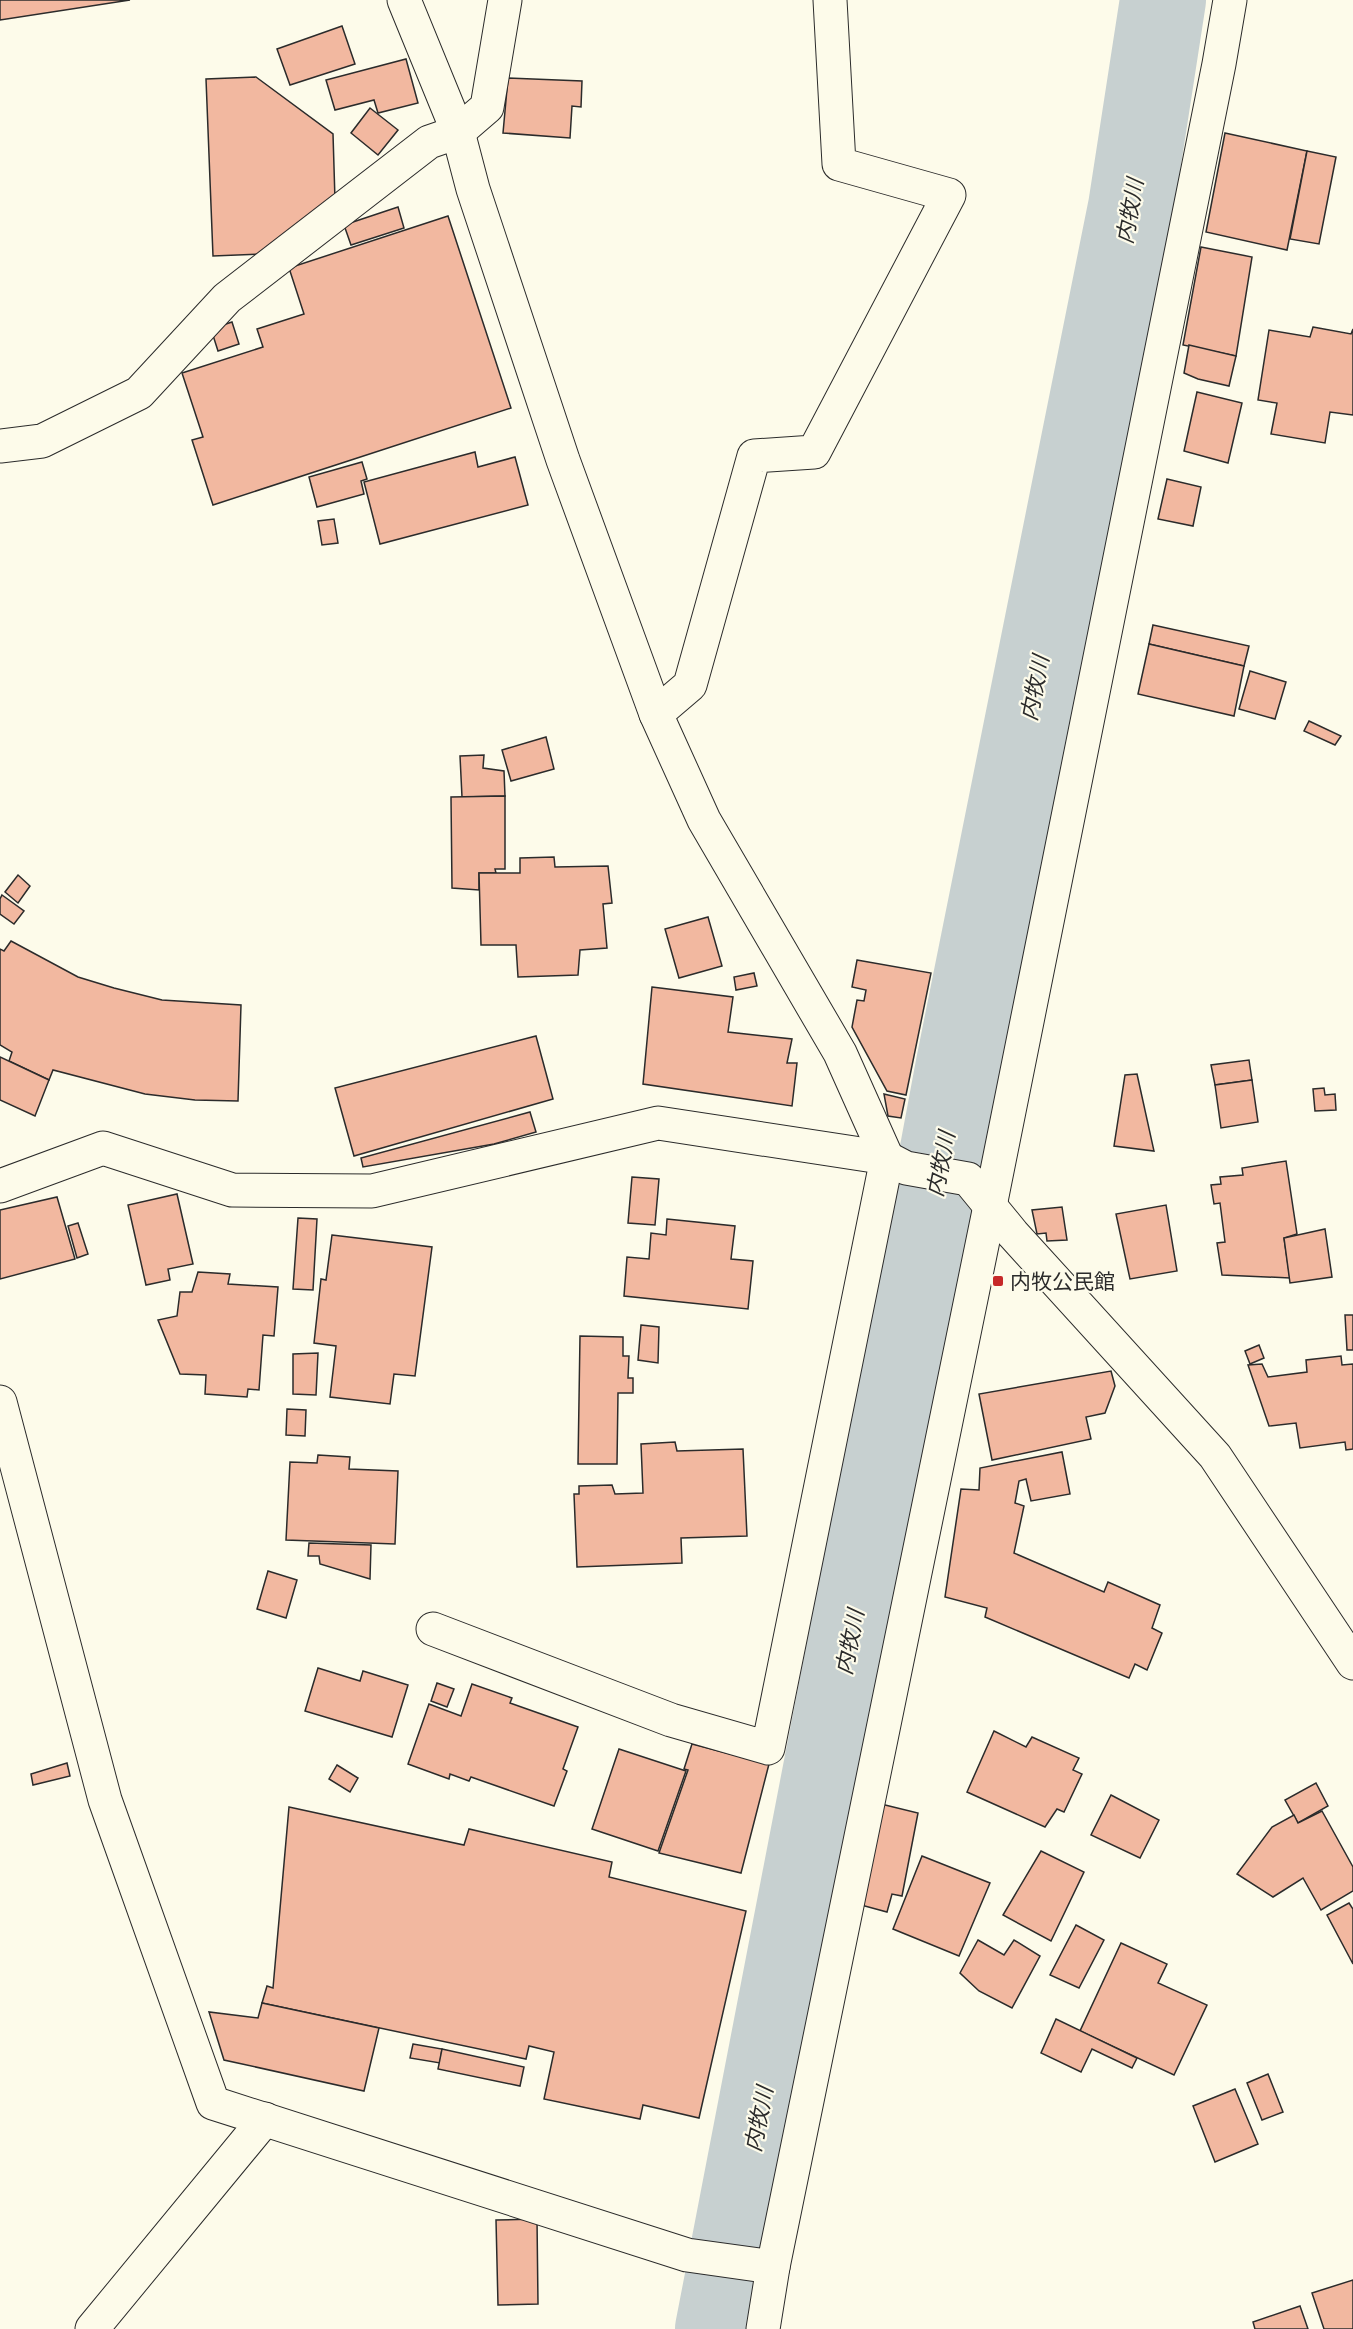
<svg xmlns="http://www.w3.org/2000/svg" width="1353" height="2329" viewBox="0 0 1353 2329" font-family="'IBM Plex Sans','Noto Sans JP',sans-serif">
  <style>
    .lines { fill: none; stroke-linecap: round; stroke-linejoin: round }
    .river { stroke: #c7d0d0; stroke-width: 86 }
    .building { fill: #f2b8a0; stroke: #2b2b2b; stroke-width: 1.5 }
    .minor-casing { stroke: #2b2b2b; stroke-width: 35 }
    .tertiary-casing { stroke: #2b2b2b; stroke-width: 35 }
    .minor { stroke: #fdfbea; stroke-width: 33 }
    .tertiary { stroke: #fdfbea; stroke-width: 33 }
    .poi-dot { fill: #c62828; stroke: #fdfbea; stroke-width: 2 }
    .labels { text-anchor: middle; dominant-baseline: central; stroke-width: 4.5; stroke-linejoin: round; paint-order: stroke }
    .poi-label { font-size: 21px; fill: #2b2b2b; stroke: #fdfbea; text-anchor: start }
    .water-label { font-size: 22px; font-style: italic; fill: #2b2b2b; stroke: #fdfbea }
  </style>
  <rect width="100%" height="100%" fill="#fdfbea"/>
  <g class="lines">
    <path class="river" d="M 718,2329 L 862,1583 L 959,1064 L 1131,207 L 1163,0"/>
  </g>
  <g class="building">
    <path d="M 0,0 L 130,0 L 0,20 Z"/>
    <path d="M 342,26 L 355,64 L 290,85 L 277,49 Z"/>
    <path d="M 406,59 L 418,103 L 378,113 L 374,100 L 335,110 L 326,80 Z"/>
    <path d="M 256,77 L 333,134 L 335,200 L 263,254 L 213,256 L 206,79 Z"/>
    <path d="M 508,78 L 582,81 L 581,107 L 572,106 L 570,138 L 503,133 Z"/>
    <path d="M 370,108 L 398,130 L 378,155 L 351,133 Z"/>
    <path d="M 1225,133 L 1307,151 L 1287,250 L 1206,232 Z"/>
    <path d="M 1307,151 L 1336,157 L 1319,244 L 1290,239 Z"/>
    <path d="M 398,207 L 404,228 L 351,245 L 344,225 Z"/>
    <path d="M 448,216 L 511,408 L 213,505 L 192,440 L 203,437 L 182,373 L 263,347 L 257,329 L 304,314 L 289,268 Z"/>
    <path d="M 1201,247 L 1252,257 L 1236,356 L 1183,345 Z"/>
    <path d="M 232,322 L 239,344 L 218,351 L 211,329 Z"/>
    <path d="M 1313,327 L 1351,334 L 1353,329 L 1353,415 L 1330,412 L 1325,443 L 1271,434 L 1277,403 L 1258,400 L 1269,330 L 1310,337 Z"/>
    <path d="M 1189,345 L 1236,356 L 1229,386 L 1198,379 L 1184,373 Z"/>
    <path d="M 1197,392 L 1242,403 L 1228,463 L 1184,451 Z"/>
    <path d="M 475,452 L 478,467 L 515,457 L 528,505 L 380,544 L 364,482 Z"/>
    <path d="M 362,462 L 367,479 L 361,481 L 364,494 L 317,507 L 309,477 Z"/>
    <path d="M 1167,479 L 1201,487 L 1193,526 L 1158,519 Z"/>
    <path d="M 334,519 L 338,543 L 322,545 L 318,521 Z"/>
    <path d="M 1153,625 L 1249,646 L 1244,666 L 1149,644 Z"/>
    <path d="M 1149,644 L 1244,666 L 1234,716 L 1138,694 Z"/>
    <path d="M 1250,671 L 1286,682 L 1275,719 L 1239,709 Z"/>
    <path d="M 1309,721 L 1341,736 L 1335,745 L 1304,731 Z"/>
    <path d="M 546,737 L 554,769 L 511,781 L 502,750 Z"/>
    <path d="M 484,755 L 483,768 L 504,771 L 505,796 L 462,797 L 460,756 Z"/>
    <path d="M 505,796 L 505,869 L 495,869 L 496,873 L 479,873 L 479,890 L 452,888 L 451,797 Z"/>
    <path d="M 554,857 L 555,867 L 608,866 L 612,903 L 603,904 L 607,948 L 580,950 L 578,975 L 518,977 L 516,945 L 481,945 L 479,873 L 520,873 L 520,858 Z"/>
    <path d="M 18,875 L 30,886 L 18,903 L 5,892 Z"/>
    <path d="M 2,895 L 24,911 L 14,924 L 0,914 L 0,899 Z"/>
    <path d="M 708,917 L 722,966 L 679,978 L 665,929 Z"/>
    <path d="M 11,941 L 78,977 L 114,988 L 162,1000 L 241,1005 L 238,1101 L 195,1100 L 145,1094 L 53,1070 L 49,1080 L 9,1061 L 12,1052 L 0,1045 L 0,949 L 4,951 Z"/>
    <path d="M 857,960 L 931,973 L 906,1095 L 887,1091 L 852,1027 L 857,1000 L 864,1001 L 866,990 L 852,987 Z"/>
    <path d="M 754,973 L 757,986 L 736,990 L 734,977 Z"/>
    <path d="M 652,987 L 733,997 L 728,1032 L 792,1039 L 787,1063 L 797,1063 L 792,1106 L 643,1084 Z"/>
    <path d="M 536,1036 L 553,1099 L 354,1156 L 335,1088 Z"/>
    <path d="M 0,1057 L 49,1080 L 35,1116 L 0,1100 Z"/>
    <path d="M 1249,1060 L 1252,1080 L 1215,1085 L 1211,1065 Z"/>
    <path d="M 1137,1074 L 1154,1151 L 1114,1146 L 1125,1075 Z"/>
    <path d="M 1252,1080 L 1258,1122 L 1221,1128 L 1215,1085 Z"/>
    <path d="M 1324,1088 L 1325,1095 L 1335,1094 L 1336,1110 L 1315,1111 L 1313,1089 Z"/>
    <path d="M 884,1094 L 905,1099 L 901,1118 L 888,1116 Z"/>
    <path d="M 530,1112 L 536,1132 L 494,1144 L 363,1167 L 361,1158 Z"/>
    <path d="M 1286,1161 L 1297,1234 L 1284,1238 L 1290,1278 L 1222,1275 L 1217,1243 L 1225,1242 L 1220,1203 L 1214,1204 L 1211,1185 L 1221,1184 L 1220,1177 L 1243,1175 L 1242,1168 Z"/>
    <path d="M 632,1177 L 659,1179 L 655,1225 L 628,1223 Z"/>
    <path d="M 177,1194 L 193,1264 L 168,1269 L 170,1280 L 146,1285 L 128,1205 Z"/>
    <path d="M 57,1197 L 75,1259 L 0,1279 L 0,1210 Z"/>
    <path d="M 1166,1205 L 1177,1271 L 1130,1279 L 1116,1214 Z"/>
    <path d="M 1062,1207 L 1067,1240 L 1047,1241 L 1046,1233 L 1037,1234 L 1032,1210 Z"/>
    <path d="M 298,1218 L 317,1219 L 313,1290 L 293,1289 Z"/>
    <path d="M 667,1219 L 735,1226 L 731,1259 L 753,1261 L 748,1309 L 624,1296 L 627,1257 L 649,1259 L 651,1233 L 666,1235 Z"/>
    <path d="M 78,1223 L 88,1254 L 77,1258 L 68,1226 Z"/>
    <path d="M 1325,1229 L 1332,1277 L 1290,1283 L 1284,1238 Z"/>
    <path d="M 332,1235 L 432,1247 L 415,1376 L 394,1374 L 390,1404 L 330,1397 L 336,1346 L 314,1343 L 321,1279 L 326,1280 Z"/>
    <path d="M 198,1272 L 230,1274 L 228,1284 L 278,1287 L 274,1336 L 263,1335 L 259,1390 L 248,1389 L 247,1397 L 205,1394 L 206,1375 L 180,1374 L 158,1320 L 177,1316 L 180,1292 L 192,1292 Z"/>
    <path d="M 1345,1315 L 1353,1315 L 1353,1350 L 1347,1350 Z"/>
    <path d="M 641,1325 L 659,1327 L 658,1363 L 638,1360 Z"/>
    <path d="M 580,1336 L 623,1337 L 623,1356 L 629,1356 L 628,1378 L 633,1378 L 633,1393 L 618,1393 L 617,1464 L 578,1464 Z"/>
    <path d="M 1259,1345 L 1264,1358 L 1250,1364 L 1245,1351 Z"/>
    <path d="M 318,1353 L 316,1395 L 293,1394 L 293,1354 Z"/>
    <path d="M 1341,1356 L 1342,1365 L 1353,1364 L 1353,1449 L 1346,1450 L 1345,1442 L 1300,1448 L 1296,1423 L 1269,1426 L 1248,1365 L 1262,1364 L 1268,1377 L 1307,1372 L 1306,1360 Z"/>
    <path d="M 1111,1371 L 1115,1386 L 1105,1413 L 1086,1417 L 1091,1439 L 992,1460 L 979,1394 Z"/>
    <path d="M 287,1409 L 306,1410 L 305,1436 L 286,1435 Z"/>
    <path d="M 675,1442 L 677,1451 L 743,1449 L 747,1536 L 681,1538 L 682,1563 L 577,1567 L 574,1494 L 579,1494 L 579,1486 L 612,1485 L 615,1494 L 643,1493 L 641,1444 Z"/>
    <path d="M 1062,1452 L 1070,1494 L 1031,1501 L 1026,1479 L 1019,1481 L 1015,1503 L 1024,1506 L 1014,1553 L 1104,1592 L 1108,1582 L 1160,1605 L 1152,1628 L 1162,1633 L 1147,1670 L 1135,1664 L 1129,1678 L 985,1617 L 987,1608 L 945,1597 L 961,1489 L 979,1490 L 980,1468 Z"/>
    <path d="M 318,1455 L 350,1457 L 349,1469 L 398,1471 L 395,1544 L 286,1540 L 290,1462 L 317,1463 Z"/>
    <path d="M 309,1543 L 371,1545 L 370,1579 L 320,1564 L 319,1556 L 308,1556 Z"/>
    <path d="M 268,1571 L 297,1580 L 286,1618 L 257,1609 Z"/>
    <path d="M 318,1668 L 360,1681 L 363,1671 L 408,1685 L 392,1737 L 305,1711 Z"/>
    <path d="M 437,1683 L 454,1689 L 447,1707 L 431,1701 Z"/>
    <path d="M 472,1684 L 512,1698 L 510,1703 L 578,1727 L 563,1769 L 567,1771 L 554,1806 L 471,1777 L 469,1781 L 450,1774 L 449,1779 L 408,1764 L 429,1704 L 461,1716 Z"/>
    <path d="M 994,1731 L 1026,1747 L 1032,1737 L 1079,1758 L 1073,1770 L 1082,1774 L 1064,1812 L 1057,1809 L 1045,1827 L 967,1792 Z"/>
    <path d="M 692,1744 L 769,1764 L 741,1873 L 659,1853 L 688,1770 L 684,1769 Z"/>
    <path d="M 619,1749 L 686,1771 L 658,1851 L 592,1829 Z"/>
    <path d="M 67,1763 L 70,1776 L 33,1785 L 31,1774 Z"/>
    <path d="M 337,1765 L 358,1778 L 350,1792 L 329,1779 Z"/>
    <path d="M 1316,1783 L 1328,1806 L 1298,1823 L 1285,1800 Z"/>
    <path d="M 1111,1795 L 1159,1820 L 1140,1858 L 1091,1835 Z"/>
    <path d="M 881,1804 L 918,1813 L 902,1896 L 892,1894 L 887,1912 L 861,1905 Z"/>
    <path d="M 289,1807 L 464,1845 L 469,1829 L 612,1862 L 609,1877 L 746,1911 L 699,2118 L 643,2105 L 640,2119 L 544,2099 L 554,2052 L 529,2046 L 526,2059 L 262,2003 L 267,1986 L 273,1988 Z"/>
    <path d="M 1322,1811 L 1353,1867 L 1353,1891 L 1321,1910 L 1303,1878 L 1273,1897 L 1237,1874 L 1272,1827 L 1294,1815 L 1298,1823 Z"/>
    <path d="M 1041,1851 L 1084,1872 L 1051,1941 L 1003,1915 Z"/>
    <path d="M 922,1856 L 990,1883 L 959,1956 L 893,1929 Z"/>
    <path d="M 1349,1903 L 1353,1909 L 1353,1964 L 1327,1915 Z"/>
    <path d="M 1076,1925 L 1104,1940 L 1079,1988 L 1050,1975 Z"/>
    <path d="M 978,1940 L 1004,1955 L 1014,1940 L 1040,1956 L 1012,2008 L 979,1991 L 960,1973 Z"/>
    <path d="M 1121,1943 L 1167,1964 L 1158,1983 L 1207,2005 L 1174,2075 L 1080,2031 Z"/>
    <path d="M 262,2003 L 379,2028 L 364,2091 L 224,2060 L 209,2012 L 258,2018 Z"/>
    <path d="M 1056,2019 L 1137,2058 L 1132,2068 L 1092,2049 L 1081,2072 L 1041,2053 Z"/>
    <path d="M 413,2044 L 442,2049 L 440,2063 L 410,2058 Z"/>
    <path d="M 442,2049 L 524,2067 L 520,2086 L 438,2069 Z"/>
    <path d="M 1268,2074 L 1283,2112 L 1262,2120 L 1247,2083 Z"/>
    <path d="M 1235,2089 L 1258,2144 L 1215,2162 L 1193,2106 Z"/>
    <path d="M 537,2219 L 538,2304 L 498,2305 L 496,2220 Z"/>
    <path d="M 1353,2280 L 1353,2329 L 1324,2329 L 1312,2293 Z"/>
    <path d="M 1300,2306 L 1308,2329 L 1255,2329 L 1253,2322 Z"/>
  </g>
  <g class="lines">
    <g class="minor-casing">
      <g id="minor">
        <path d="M 404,0 L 458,132 L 473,189 L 563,460 L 656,714 L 704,820 L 840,1053 L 887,1158 L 768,1748 L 671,1720 L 433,1629"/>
        <path d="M 0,446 L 42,441 L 139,393 L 227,298 L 429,142 L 458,132 L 487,107 L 505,0"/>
        <path d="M 656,714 L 690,685 L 754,456 L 814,452 L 949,195 L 839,164 L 830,0"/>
        <path d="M 0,1186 L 103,1148 L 232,1190 L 372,1191 L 658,1123 L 887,1158 L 906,1168 L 968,1179 L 1013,1234 L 1215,1456 L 1353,1663"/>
        <path d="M 0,1402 L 105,1800 L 213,2103 L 687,2255 L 773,2267"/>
        <path d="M 92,2329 L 265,2119"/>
      </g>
    </g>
    <g class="tertiary-casing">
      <path id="tertiary" d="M 763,2329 L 773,2267 L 990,1206 L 1219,64 L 1230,0"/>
    </g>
    <use href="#minor" class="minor"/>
    <use href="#tertiary" class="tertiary"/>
  </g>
  <rect class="poi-dot" x="992" y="1275" width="12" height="12" rx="3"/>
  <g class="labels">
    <g class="poi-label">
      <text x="1010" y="1281">内牧公民館</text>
    </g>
    <g class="water-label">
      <text transform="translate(1129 211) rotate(-80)">内牧川</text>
      <text transform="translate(1034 688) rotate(-79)">内牧川</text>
      <text transform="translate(940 1164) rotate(-79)">内牧川</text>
      <text transform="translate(849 1642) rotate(-79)">内牧川</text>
      <text transform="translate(758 2119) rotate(-79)">内牧川</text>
    </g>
  </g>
</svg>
